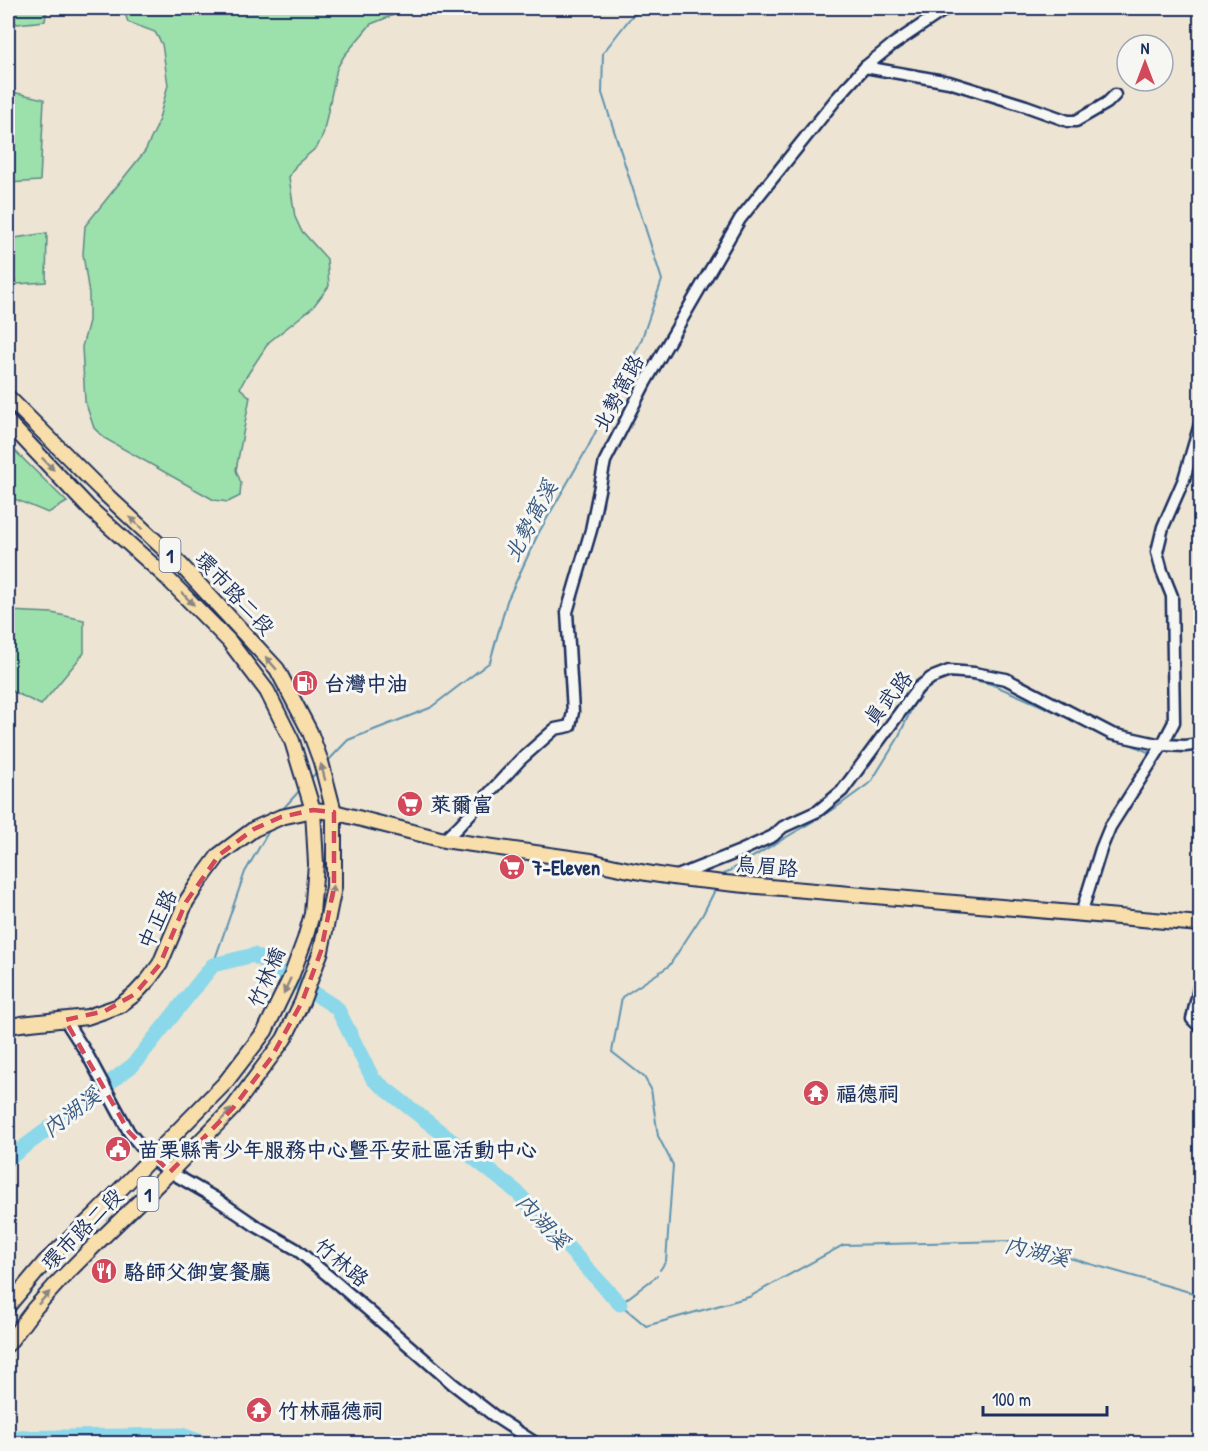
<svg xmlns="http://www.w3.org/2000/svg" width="1208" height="1451" viewBox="0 0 1208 1451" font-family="'Patrick Hand','LXGW WenKai TC',sans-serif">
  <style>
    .green { fill: #9ce0ac; stroke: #5c8885; stroke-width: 1.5 }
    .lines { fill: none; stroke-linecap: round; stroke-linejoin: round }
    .stream { stroke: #5e94b2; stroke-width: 2 }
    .river { stroke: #8bd8ea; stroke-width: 15 }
    .minor-casing { stroke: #1b2f5e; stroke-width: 15 }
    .major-casing { stroke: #1b2f5e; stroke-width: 18 }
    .minor { stroke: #f6f6f2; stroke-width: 10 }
    .major { stroke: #f8deab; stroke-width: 14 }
    .oneway { fill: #8a8684 }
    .marked { fill: none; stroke: #d1495b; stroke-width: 4.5; stroke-dasharray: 12 8; stroke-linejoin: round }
    .labels { text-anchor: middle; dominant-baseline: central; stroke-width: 6; stroke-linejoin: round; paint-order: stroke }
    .shield { fill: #f6f6f2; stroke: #5d6b8a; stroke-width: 1.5 }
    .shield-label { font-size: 20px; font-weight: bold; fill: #1b2f5e }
    .street-label { font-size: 21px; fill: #1b2f5e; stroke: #f6f6f2 }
    .poi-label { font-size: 21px; font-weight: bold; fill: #1b2f5e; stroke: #f6f6f2; text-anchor: start }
    .water-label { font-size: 22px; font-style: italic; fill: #375981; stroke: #f6f6f2 }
  </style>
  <rect width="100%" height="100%" fill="#ede4d3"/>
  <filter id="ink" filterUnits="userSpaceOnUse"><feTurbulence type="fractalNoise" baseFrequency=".0167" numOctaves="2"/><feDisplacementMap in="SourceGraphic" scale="12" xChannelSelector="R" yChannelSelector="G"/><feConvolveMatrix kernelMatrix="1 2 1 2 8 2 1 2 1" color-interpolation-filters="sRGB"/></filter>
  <g filter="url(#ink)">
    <g class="green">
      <path d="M 8,8 L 47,8 L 45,21 L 17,24 L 8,15 Z"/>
      <path d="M 123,8 L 394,8 L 396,14 L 371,24 L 344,56 L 337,68 L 323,135 L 317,147 L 296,165 L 289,177 L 295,217 L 301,230 L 327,259 L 329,286 L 313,307 L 269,342 L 246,377 L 240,388 L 250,397 L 236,470 L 241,483 L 240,496 L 228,502 L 214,500 L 104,438 L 94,428 L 85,401 L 82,347 L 89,321 L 89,294 L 83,254 L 85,226 L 145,151 L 157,126 L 168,85 L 162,44 L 155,32 L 128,22 Z"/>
      <path d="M 8,91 L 44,99 L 40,181 L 8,183 Z"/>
      <path d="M 47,233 L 46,282 L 17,284 L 8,269 L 8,244 L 15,238 Z"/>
      <path d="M 8,444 L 67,502 L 48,513 L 12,498 L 8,493 Z"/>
      <path d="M 8,611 L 52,613 L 84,620 L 84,653 L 41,705 L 8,689 Z"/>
    </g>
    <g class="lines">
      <g class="stream">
        <path d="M 938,680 L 961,677 L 991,684 L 1065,716"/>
        <path d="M 1126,742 L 1148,752"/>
        <path d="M 326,763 L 348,740 L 430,708 L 490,662 L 507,601 L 538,534 L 588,447 L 641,341 L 662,280 L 602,93 L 603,53 L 631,17 L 646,8"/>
        <path d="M 309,780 L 318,771"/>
        <path d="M 281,811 L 301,789"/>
        <path d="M 721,879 L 724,874 L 834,809 L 871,782 L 897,740 L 913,706 L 928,686"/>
        <path d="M 213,965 L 245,872 L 270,829"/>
        <path d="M 660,1270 L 666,1261 L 673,1165 L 658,1136 L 651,1089 L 644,1077 L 612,1052 L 622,997 L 669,966 L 703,914 L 717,886"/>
        <path d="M 657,1276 L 620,1304 L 646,1326 L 749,1297 L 843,1245 L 1009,1241 L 1200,1295"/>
      </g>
      <g class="river">
        <path d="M 8,1159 L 133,1065 L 213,965 L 254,955 L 337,1008 L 373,1079 L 517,1192 L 620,1304"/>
        <path d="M 8,1438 L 182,1435 L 207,1444"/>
      </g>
      <g class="minor-casing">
        <g id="minor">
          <path d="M 865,67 L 949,82 L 1026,106 L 1068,121 L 1076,121 L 1107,103 L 1115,95"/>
          <path d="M 444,840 L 458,827 L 520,760 L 555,729 L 570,726 L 573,712 L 567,612 L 591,530 L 605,461 L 645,383 L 740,219 L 837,98 L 865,67 L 892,45 L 947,8"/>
          <path d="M 675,877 L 738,852 L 773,836 L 783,827 L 818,811 L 842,791 L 918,688 L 931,678 L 949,671 L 974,673 L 1006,679 L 1112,734 L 1162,745 L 1185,746 L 1200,744"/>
          <path d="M 1081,914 L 1101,849 L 1110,827 L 1162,745 L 1174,722 L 1172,596 L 1162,571 L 1157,552 L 1163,527 L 1184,479 L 1200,424"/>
          <path d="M 1200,984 L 1192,1019 L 1200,1027"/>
          <path d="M 65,1020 L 87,1054 L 129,1132 L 151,1159 L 170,1172 L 215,1198 L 256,1226 L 296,1249 L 338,1284 L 453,1384 L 497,1418 L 537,1444"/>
        </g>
      </g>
      <g class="major-casing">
        <g id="major">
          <path d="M 8,397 L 100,489 L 180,564 L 277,669 L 310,732 L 321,762 L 334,812 L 334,887 L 321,951 L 302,1002 L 284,1039 L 233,1108 L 170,1172 L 100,1240 L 60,1280 L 34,1309 L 8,1344"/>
          <path d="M 8,422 L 89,508 L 165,576 L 229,641 L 267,691 L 292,741 L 313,810 L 316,864 L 312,914 L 305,939 L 291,977 L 265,1031 L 225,1083 L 96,1214 L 45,1262 L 8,1306"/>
          <path d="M 8,1028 L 11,1026 L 21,1024 L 87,1017 L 119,1006 L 135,994 L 149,979 L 160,964 L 186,902 L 197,885 L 219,855 L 254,829 L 281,817 L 313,810 L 334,812 L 444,840 L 591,861 C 642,875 694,880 746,885 L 1200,924"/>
        </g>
      </g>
      <use href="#minor" class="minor"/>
      <use href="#major" class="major"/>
    </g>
    <defs><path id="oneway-solid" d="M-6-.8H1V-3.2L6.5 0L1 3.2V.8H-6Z" transform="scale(1.5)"/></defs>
    <g class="oneway">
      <use href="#oneway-solid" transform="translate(48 464) rotate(46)"/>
      <use href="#oneway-solid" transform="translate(136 523) rotate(-137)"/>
      <use href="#oneway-solid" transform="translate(188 599) rotate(45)"/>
      <use href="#oneway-solid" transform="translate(271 663) rotate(-131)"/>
      <use href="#oneway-solid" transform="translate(323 772) rotate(-105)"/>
      <use href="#oneway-solid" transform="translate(332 893) rotate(-81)"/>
      <use href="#oneway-solid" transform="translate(287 986) rotate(115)"/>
      <use href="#oneway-solid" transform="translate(226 1115) rotate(-46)"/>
      <use href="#oneway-solid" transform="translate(44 1298) rotate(-48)"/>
    </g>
  </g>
  <path class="marked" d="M 313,810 L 334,812 L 334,887 L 321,951 L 302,1002 L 271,1058 L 233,1108 L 170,1172 L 129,1132 L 65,1020 L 105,1011 L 135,994 L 160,964 L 186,902 L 219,855 L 254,829 L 281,817 Z"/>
  <defs>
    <g id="fuel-disc" transform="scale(1.35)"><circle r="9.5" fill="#d1495b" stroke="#f6f6f2"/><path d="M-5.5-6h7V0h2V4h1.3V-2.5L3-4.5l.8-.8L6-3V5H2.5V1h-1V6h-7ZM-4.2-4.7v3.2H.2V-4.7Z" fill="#fff"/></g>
    <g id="supermarket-disc" transform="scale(1.35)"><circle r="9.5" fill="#d1495b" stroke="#f6f6f2"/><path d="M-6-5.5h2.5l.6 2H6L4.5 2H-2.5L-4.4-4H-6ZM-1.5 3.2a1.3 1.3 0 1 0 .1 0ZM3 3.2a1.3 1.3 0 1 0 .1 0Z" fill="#fff"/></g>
    <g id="temple-disc" transform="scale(1.35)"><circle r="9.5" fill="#d1495b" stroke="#f6f6f2"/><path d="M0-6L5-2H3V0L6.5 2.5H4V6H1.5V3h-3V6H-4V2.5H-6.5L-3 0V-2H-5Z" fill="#fff"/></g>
    <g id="civic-disc" transform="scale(1.35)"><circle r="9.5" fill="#d1495b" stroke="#f6f6f2"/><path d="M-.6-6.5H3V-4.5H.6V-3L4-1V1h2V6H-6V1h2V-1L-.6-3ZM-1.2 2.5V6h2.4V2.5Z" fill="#fff"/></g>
    <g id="restaurant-disc" transform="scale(1.35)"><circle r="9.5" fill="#d1495b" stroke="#f6f6f2"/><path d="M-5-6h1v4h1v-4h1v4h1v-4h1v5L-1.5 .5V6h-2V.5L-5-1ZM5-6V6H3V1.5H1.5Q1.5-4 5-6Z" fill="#fff"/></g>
  </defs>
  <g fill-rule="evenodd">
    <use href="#fuel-disc" x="305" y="683"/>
    <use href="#supermarket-disc" x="410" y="804"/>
    <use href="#supermarket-disc" x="512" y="867"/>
    <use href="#temple-disc" x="816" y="1093"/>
    <use href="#civic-disc" x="118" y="1149"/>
    <use href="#restaurant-disc" x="104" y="1271"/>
    <use href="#temple-disc" x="259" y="1410"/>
  </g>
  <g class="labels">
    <g class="shield">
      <rect x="159.5" y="538" width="21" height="34" rx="4.5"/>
      <rect x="137.5" y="1177" width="21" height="34" rx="4.5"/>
    </g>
    <g class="shield-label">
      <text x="170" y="555">1</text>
      <text x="148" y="1194">1</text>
    </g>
    <g class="street-label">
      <text transform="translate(618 393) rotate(-62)">北勢窩路</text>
      <text transform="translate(235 593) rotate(47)">環市路二段</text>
      <text transform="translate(888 698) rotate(-51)">真武路</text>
      <text transform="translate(767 866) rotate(5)">烏眉路</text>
      <text transform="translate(157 919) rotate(-65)">中正路</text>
      <text transform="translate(266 977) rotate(-67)">竹林橋</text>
      <text transform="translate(82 1229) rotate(-45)">環市路二段</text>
      <text transform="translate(342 1262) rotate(40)">竹林路</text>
    </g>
    <g class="poi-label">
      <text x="324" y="683">台灣中油</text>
      <text x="430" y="804">萊爾富</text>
      <text x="532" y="867">7-Eleven</text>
      <text x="836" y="1093">福德祠</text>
      <text x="138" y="1149">苗栗縣青少年服務中心暨平安社區活動中心</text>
      <text x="124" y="1271">駱師父御宴餐廳</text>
      <text x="278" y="1410">竹林福德祠</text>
    </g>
    <g class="water-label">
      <text transform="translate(530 521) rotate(-62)">北勢窩溪</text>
      <text transform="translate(71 1112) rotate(-37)">內湖溪</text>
      <text transform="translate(543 1221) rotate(47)">內湖溪</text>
      <text transform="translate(1037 1251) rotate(13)">內湖溪</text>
    </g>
  </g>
  <rect width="1208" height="1451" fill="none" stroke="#f6f6f2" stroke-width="30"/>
  <rect x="15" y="15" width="1178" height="1421" fill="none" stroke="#1b2f5e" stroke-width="2" filter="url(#ink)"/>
  <g transform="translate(1145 63)"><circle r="28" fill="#f6f6f2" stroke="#9ea6b7" stroke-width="1.5"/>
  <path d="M0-4.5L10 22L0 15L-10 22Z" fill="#d1495b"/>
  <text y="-9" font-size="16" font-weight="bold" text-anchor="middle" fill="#1b2f5e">N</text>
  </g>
  <path d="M983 1406v9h124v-9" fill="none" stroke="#1b2f5e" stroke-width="3"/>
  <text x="992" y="1406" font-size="18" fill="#1b2f5e" stroke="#f6f6f2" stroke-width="4.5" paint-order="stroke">100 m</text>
</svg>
